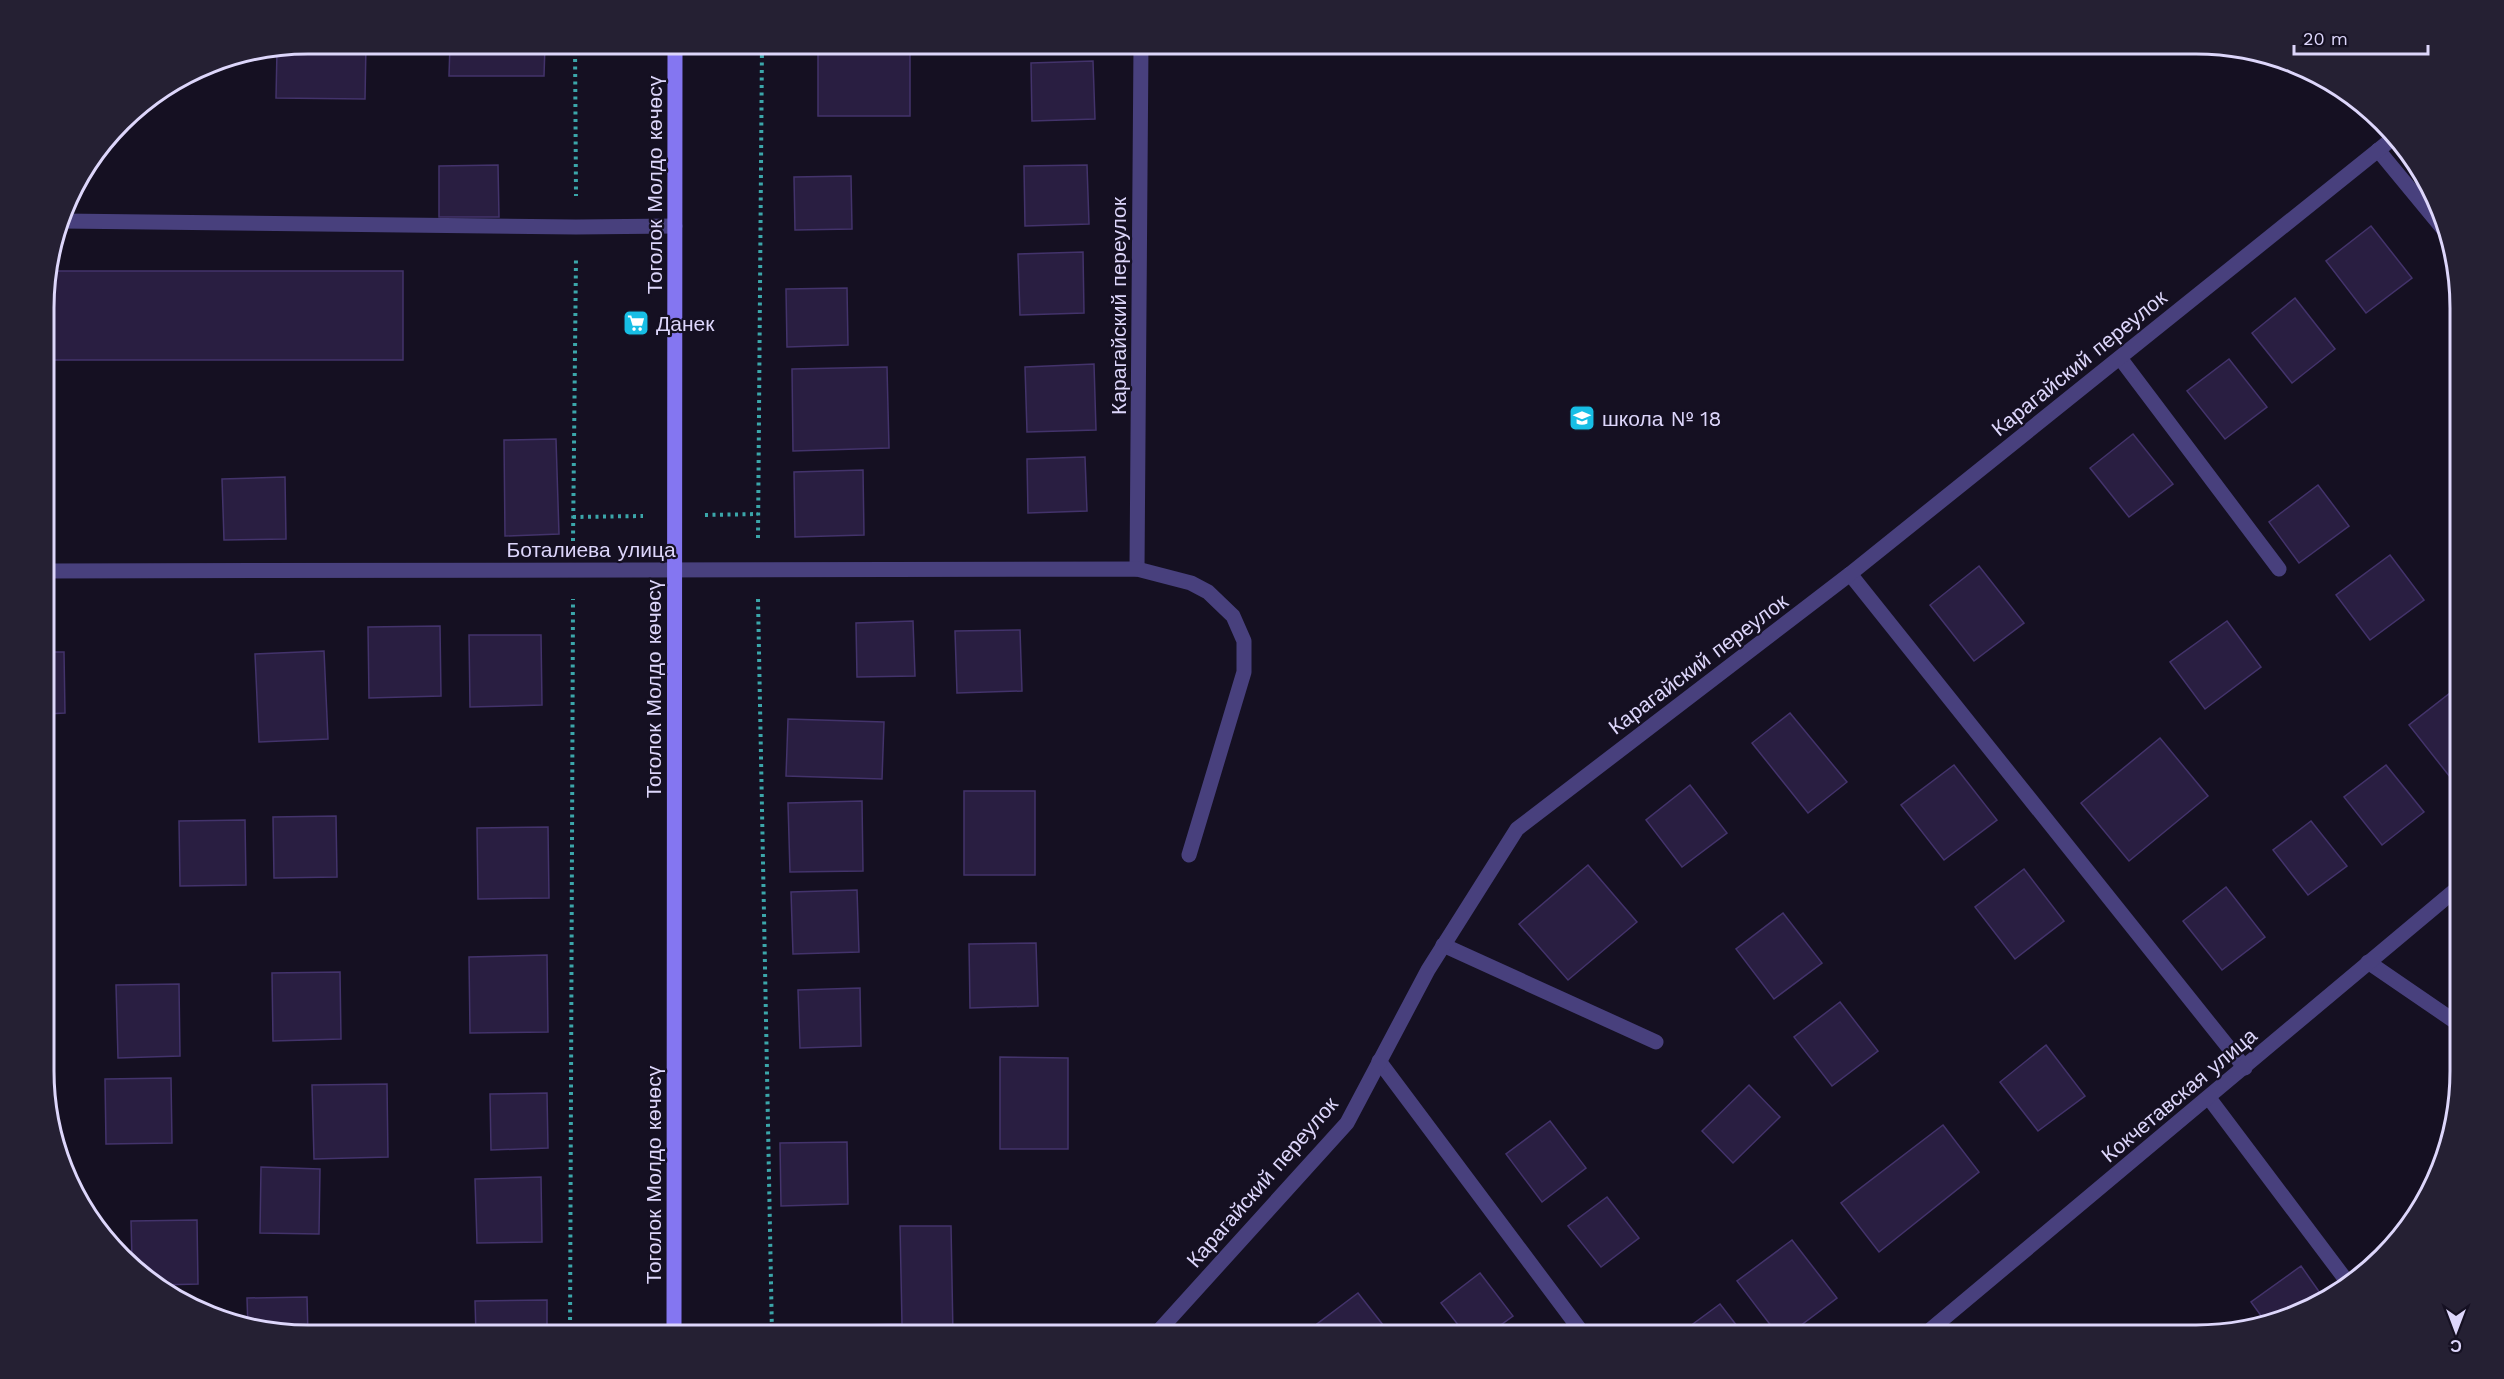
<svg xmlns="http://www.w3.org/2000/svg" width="2504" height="1379" viewBox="0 0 2504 1379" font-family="'Work Sans',sans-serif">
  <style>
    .building { fill: #291e41; stroke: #43336b; stroke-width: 1.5 }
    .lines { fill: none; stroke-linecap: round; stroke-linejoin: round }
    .path { stroke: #3ba6aa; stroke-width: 4; stroke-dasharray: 3 4.5; stroke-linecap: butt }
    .street { stroke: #48407d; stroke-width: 15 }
    .secondary { stroke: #8476f1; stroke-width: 15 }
    .labels { text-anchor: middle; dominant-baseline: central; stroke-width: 4.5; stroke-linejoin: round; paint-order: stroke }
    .street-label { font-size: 21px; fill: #ddd6fb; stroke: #151022 }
    .poi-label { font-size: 21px; fill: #ddd6fb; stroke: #151022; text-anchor: start }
    .rim { fill: none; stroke: #ddd6fb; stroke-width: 3 }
  </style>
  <rect width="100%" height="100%" fill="#151022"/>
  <g class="building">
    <path d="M 308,44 L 366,44 L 365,99 L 276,98 L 277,50 Z"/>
    <path d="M 450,44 L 545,44 L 544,76 L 449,76 Z"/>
    <rect x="818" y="44" width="92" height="72"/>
    <path d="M 1093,61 L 1095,119 L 1032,121 L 1031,63 Z"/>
    <path d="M 498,165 L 499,217 L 439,217 L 439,166 Z"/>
    <path d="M 1087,165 L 1089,224 L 1025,226 L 1024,166 Z"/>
    <path d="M 851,176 L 852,229 L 795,230 L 794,177 Z"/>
    <path d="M 2371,226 L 2412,278 L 2366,313 L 2326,261 Z"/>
    <path d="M 1083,252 L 1084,313 L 1020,315 L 1018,254 Z"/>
    <path d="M 47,271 L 403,271 L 403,360 L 46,360 Z"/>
    <path d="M 847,288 L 848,345 L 787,347 L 786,289 Z"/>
    <path d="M 2295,298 L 2335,349 L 2292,383 L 2252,333 Z"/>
    <path d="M 2229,359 L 2267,407 L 2225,439 L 2187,391 Z"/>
    <path d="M 1094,364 L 1096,430 L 1027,432 L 1025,367 Z"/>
    <path d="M 887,367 L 889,448 L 793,451 L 792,369 Z"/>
    <path d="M 2133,434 L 2173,484 L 2129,517 L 2090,468 Z"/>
    <path d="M 556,439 L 559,534 L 505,536 L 504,440 Z"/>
    <path d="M 1085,457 L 1087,511 L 1028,513 L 1027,459 Z"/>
    <path d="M 863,470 L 864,535 L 795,537 L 794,472 Z"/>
    <path d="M 285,477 L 286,539 L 224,540 L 222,479 Z"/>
    <path d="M 2318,485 L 2349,526 L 2299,563 L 2269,522 Z"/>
    <path d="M 2390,555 L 2424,600 L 2370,640 L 2336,595 Z"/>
    <path d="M 1979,566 L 2024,623 L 1974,661 L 1930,605 Z"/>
    <path d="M 913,621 L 915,676 L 857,677 L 856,623 Z"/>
    <path d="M 2227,621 L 2261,667 L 2205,709 L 2170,662 Z"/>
    <path d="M 440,626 L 441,696 L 369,698 L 368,627 Z"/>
    <path d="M 1020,630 L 1022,691 L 957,693 L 955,631 Z"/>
    <path d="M 469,635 L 541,635 L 542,705 L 470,707 Z"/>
    <path d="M 324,651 L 328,739 L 259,742 L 255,654 Z"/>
    <path d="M 46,652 L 64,652 L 65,713 L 46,714 Z"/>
    <path d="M 2459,686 L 2460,777 L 2454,782 L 2409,725 Z"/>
    <path d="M 1790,713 L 1847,782 L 1808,813 L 1752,743 Z"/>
    <path d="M 788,719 L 884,722 L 882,779 L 786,776 Z"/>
    <path d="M 2160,738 L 2208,796 L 2129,861 L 2081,803 Z"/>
    <path d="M 1954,765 L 1997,820 L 1944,860 L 1901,805 Z"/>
    <path d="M 2386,765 L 2424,812 L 2382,845 L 2344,797 Z"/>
    <path d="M 1690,785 L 1727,833 L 1682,867 L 1646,820 Z"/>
    <rect x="964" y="791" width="71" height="84"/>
    <path d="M 862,801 L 863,871 L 790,872 L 788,803 Z"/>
    <path d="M 336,816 L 337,877 L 274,878 L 273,817 Z"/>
    <path d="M 245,820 L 246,885 L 180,886 L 179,821 Z"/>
    <path d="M 2311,821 L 2347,866 L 2308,895 L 2273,850 Z"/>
    <path d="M 548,827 L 549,898 L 478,899 L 477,828 Z"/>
    <path d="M 1588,865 L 1637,922 L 1568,980 L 1519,924 Z"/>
    <path d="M 2024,869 L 2064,921 L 2015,959 L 1975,907 Z"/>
    <path d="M 2226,887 L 2265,937 L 2222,970 L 2183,921 Z"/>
    <path d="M 857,890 L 859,952 L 793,954 L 791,892 Z"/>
    <path d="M 1783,913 L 1822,963 L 1774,999 L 1736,949 Z"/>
    <path d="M 1036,943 L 1038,1006 L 970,1008 L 969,944 Z"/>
    <path d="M 547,955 L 548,1032 L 470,1033 L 469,957 Z"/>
    <path d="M 340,972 L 341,1039 L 273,1041 L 272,973 Z"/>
    <path d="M 179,984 L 180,1056 L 118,1058 L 116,985 Z"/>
    <path d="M 860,988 L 861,1046 L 800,1048 L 798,990 Z"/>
    <path d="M 1840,1002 L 1878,1051 L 1832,1086 L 1794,1037 Z"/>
    <path d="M 2046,1045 L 2085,1096 L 2038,1131 L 2000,1082 Z"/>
    <path d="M 1000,1057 L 1068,1058 L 1068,1149 L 1000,1149 Z"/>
    <path d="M 171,1078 L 172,1143 L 106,1144 L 105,1079 Z"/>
    <path d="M 387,1084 L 388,1157 L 314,1159 L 312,1085 Z"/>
    <path d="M 1749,1085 L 1780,1117 L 1733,1163 L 1702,1131 Z"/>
    <path d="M 547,1093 L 548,1148 L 491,1150 L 490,1094 Z"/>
    <path d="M 1550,1121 L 1586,1168 L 1542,1202 L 1506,1154 Z"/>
    <path d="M 1943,1125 L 1979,1172 L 1879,1252 L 1841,1203 Z"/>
    <path d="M 847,1142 L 848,1204 L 781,1206 L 780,1143 Z"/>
    <path d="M 261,1167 L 320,1169 L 319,1234 L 260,1233 Z"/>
    <path d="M 541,1177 L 542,1242 L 477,1243 L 475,1179 Z"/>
    <path d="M 1607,1197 L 1639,1238 L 1601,1267 L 1568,1226 Z"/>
    <path d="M 197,1220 L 198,1284 L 160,1285 L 132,1259 L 131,1221 Z"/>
    <path d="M 900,1226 L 951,1226 L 953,1335 L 777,1335 L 776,1327 L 902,1324 Z"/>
    <path d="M 1792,1240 L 1837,1298 L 1788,1335 L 1778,1335 L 1737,1281 Z"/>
    <path d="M 2301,1266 L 2325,1300 L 2281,1322 L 2267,1324 L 2251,1302 Z"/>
    <path d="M 1480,1273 L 1513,1316 L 1487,1335 L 1466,1335 L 1441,1303 Z"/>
    <path d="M 1358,1293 L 1391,1335 L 1326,1335 L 1317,1324 Z"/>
    <path d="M 307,1297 L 308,1335 L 248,1328 L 247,1298 Z"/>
    <path d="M 547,1300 L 547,1335 L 476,1335 L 475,1301 Z"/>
    <path d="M 1720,1304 L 1744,1335 L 1678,1335 Z"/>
  </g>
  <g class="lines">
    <g class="path">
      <path d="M 575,44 L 576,196"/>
      <path d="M 705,515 L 758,514"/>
      <path d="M 573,517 L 643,516"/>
      <path d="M 758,538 L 762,44"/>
      <path d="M 573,541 L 576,257"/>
      <path d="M 758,599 L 772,1335"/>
      <path d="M 570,1335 L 573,599"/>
    </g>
    <g class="street">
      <path d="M 2378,150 L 2449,236"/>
      <path d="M 62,221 L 576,227 L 675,226"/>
      <path d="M 2120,358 L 2279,569"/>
      <path d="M 1137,569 L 1141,44"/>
      <path d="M 46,571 L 1137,569 L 1191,583 L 1208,592 L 1233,616 L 1244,641 L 1244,672 L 1189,855"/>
      <path d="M 1850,574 L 2245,1068"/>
      <path d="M 1443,945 L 1656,1042"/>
      <path d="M 2368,962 L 2460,1025"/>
      <path d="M 1379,1061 L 1584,1335"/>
      <path d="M 2209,1098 L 2349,1284"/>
      <path d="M 1155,1335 L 1347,1123 L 1428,970 L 1517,829 L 1850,574 L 2392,139"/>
      <path d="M 1924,1335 L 2460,886"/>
    </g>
    <path class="secondary" d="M 674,1335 L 675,44"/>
  </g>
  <defs>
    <g id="supermarket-square" transform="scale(1.35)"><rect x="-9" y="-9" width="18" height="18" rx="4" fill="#17bee5" stroke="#151022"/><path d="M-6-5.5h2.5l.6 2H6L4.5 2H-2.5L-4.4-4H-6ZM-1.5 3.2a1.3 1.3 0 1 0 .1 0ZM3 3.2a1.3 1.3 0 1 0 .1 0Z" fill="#fff"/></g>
    <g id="school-square" transform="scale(1.35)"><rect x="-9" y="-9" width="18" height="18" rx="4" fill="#17bee5" stroke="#151022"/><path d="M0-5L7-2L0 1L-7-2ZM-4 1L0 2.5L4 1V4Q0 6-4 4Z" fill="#fff"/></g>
  </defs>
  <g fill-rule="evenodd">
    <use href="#supermarket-square" x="636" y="323"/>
    <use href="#school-square" x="1582" y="418"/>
  </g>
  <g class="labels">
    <g class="street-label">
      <text transform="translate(654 185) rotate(-90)">Тоголок Молдо көчөсү</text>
      <text transform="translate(1118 306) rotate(-90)">Карагайский переулок</text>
      <text transform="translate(2079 363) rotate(-39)">Карагайский переулок</text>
      <text x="591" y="549">Боталиева улица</text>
      <text transform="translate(1698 664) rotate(-37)">Карагайский переулок</text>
      <text transform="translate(653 689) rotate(-90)">Тоголок Молдо көчөсү</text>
      <text transform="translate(2179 1095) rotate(-40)">Кокчетавская улица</text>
      <text transform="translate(653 1175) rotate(-90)">Тоголок Молдо көчөсү</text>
      <text transform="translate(1262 1182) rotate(-49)">Карагайский переулок</text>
    </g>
    <g class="poi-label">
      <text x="656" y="323">Данек</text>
      <text x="1602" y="418">школа № 18</text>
    </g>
  </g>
  <path d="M0 0H2504V1379H0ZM308 54H2196A254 254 0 0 1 2450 308V1071A254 254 0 0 1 2196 1325H308A254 254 0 0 1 54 1071V308A254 254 0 0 1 308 54Z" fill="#252033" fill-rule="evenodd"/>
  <path class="rim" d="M308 54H2196A254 254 0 0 1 2450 308V1071A254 254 0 0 1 2196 1325H308A254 254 0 0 1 54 1071V308A254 254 0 0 1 308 54Z"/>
  <g transform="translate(2456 1331) rotate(180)" stroke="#151022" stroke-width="4.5" paint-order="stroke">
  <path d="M0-4.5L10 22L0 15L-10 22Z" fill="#ddd6fb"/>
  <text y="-9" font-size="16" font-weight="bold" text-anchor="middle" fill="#ddd6fb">С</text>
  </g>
  <path d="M2294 45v9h134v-9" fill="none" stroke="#ddd6fb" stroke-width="3"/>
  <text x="2303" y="45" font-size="18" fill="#ddd6fb" stroke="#151022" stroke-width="4.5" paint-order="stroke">20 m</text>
</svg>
